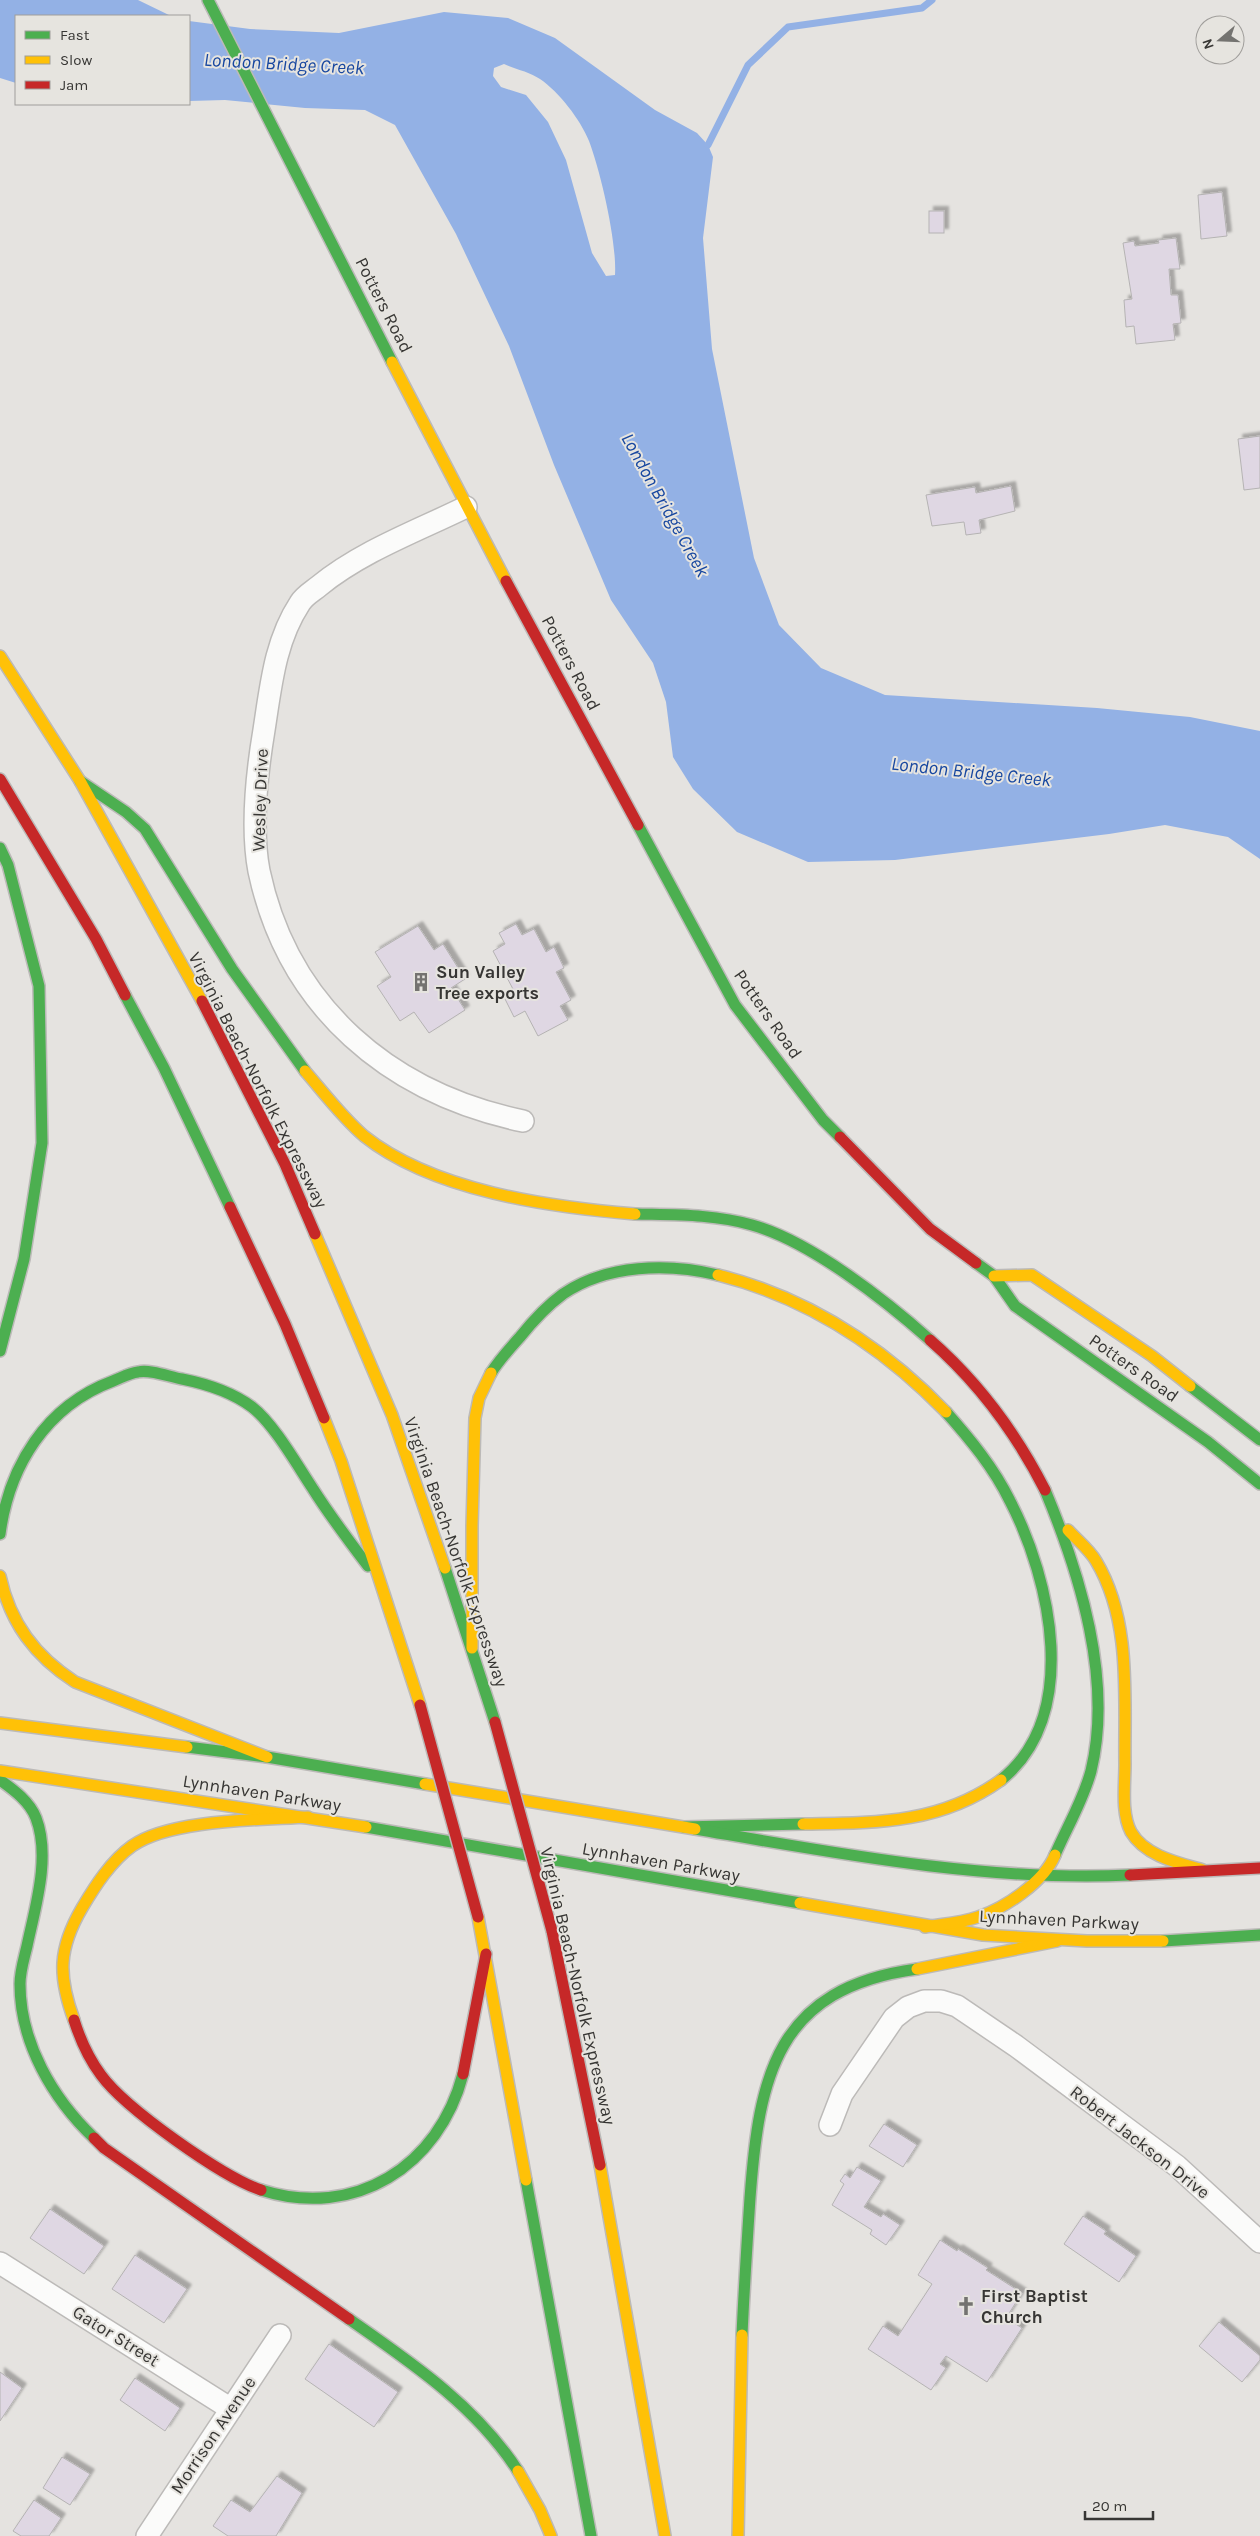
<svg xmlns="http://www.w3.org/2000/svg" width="1260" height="2536" viewBox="0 0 1260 2536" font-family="Karla,sans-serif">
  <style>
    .water { fill: #93b1e5; fill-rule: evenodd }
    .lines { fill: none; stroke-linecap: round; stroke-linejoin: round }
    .stream { stroke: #93b1e5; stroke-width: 7 }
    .building { fill: #dfd7e3; stroke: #b5b3b3; filter: url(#shadow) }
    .street-casing { stroke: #bcbab8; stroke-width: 24 }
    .fast-casing { stroke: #bcbab8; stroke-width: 14 }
    .slow-casing { stroke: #bcbab8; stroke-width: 14 }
    .jam-casing { stroke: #bcbab8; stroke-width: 14 }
    .street { stroke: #fbfbfa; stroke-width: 21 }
    .fast { stroke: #4caf50; stroke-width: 11 }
    .slow { stroke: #ffc107; stroke-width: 11 }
    .jam { stroke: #c62828; stroke-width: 11 }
    .jam-bridge-casing { stroke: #bcbab8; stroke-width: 14; stroke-linecap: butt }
    .jam-bridge { stroke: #c62828; stroke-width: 11 }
    .labels { text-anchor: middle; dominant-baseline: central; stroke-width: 4; stroke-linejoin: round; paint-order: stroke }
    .street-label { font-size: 18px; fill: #373634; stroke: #e6e4df }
    .poi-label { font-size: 18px; font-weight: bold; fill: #373634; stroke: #e6e4df; text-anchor: start }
    .water-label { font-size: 19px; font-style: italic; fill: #1747a0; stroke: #e6e4df }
  </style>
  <defs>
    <filter id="shadow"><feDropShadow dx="4.5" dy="-4.5" stdDeviation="1" flood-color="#0004"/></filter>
  </defs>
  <rect width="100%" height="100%" fill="#e5e3e0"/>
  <g class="water">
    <path d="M 0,0 L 138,0 L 171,16 L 16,16 L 16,83 L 0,78 Z"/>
    <path d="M 444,12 L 508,18 L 555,38 L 655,110 L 697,133 L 708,145 L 713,157 L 703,238 L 712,349 L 754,558 L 779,625 L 821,668 L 885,695 L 1097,708 L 1190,717 L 1260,731 L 1260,859 L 1228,837 L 1165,825 L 1109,834 L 895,860 L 808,862 L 737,832 L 693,789 L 673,757 L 666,702 L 653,663 L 611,600 L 554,465 L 509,346 L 456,234 L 395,125 L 365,110 L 305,108 L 225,100 L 189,101 L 189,21 L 250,29 L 339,33 ZM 504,64 C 515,69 530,72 540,79 C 559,92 580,119 589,141 C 601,173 617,242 615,275 L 606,276 L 592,253 L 566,160 L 548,122 L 526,95 L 501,87 L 493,76 L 494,68 Z"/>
  </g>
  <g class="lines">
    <path class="stream" d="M 708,145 L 748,65 L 788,27 L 922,8 L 932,0"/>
  </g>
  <g class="building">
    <path d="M 1222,192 L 1227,236 L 1201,239 L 1198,195 Z"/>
    <rect x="929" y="211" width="15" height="22"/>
    <path d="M 1176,238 L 1180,269 L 1169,269 L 1171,295 L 1178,295 L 1181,323 L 1173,324 L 1175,340 L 1136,344 L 1134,326 L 1126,327 L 1124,300 L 1132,299 L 1123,243 L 1134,241 L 1135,246 L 1159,243 L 1158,240 Z"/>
    <path d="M 1260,436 L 1260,488 L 1244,490 L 1238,439 Z"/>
    <path d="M 1011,486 L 1015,511 L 979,520 L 981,533 L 966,535 L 964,522 L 932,526 L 926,495 L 975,487 L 976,493 Z"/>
    <path d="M 516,924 L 522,935 L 534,929 L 546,952 L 554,947 L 564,968 L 556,972 L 571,1000 L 560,1006 L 568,1020 L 538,1036 L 525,1011 L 514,1017 L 504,997 L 514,991 L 493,951 L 505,944 L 499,933 Z"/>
    <path d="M 418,926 L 434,950 L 443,944 L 465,979 L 451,988 L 465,1010 L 429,1033 L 414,1012 L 400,1021 L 377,986 L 391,977 L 375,952 Z"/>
    <path d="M 884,2124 L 917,2145 L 903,2167 L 869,2146 Z"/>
    <path d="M 857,2167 L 881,2181 L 864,2207 L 881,2217 L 883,2214 L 900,2225 L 886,2245 L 870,2234 L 872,2230 L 832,2205 L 844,2184 L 840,2181 L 845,2174 L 850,2178 Z"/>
    <path d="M 50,2209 L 104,2246 L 84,2274 L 30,2238 Z"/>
    <path d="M 1083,2216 L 1106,2231 L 1104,2234 L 1136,2256 L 1119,2282 L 1064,2244 Z"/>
    <path d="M 940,2240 L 957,2251 L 958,2249 L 988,2268 L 986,2270 L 1022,2293 L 1006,2318 L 1022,2328 L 987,2382 L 946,2356 L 940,2364 L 946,2368 L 931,2390 L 868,2349 L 883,2326 L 898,2336 L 932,2284 L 918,2275 Z"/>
    <path d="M 135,2255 L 187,2289 L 164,2323 L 112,2289 Z"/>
    <path d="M 1219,2322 L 1260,2356 L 1260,2360 L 1242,2382 L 1199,2346 Z"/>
    <path d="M 329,2344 L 398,2392 L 374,2427 L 305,2379 Z"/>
    <path d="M 0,2372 L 22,2388 L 0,2421 Z"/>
    <path d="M 135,2378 L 180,2408 L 165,2431 L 120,2400 Z"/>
    <path d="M 62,2457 L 90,2474 L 70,2505 L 43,2488 Z"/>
    <path d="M 277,2476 L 302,2493 L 276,2536 L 228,2536 L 213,2526 L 231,2500 L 250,2512 Z"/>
    <path d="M 34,2500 L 61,2518 L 49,2536 L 21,2536 L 13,2531 Z"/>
  </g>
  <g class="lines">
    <g class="street-casing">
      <g id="street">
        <path d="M 466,507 C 417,531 362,551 319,586 C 313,591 304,596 300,603 C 275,641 271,685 264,730 C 257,772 251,829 259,871 C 288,1008 390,1093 523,1121"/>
        <path d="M 830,2125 L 842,2094 L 894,2018 L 908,2007 L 924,2001 L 941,2001 L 957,2006 L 1016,2046 L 1177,2166 L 1260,2242"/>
        <path d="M 0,2263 L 231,2409"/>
        <path d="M 147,2536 L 280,2335"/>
      </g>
    </g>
    <g class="fast-casing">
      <g id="fast">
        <path d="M 208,0 L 392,362"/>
        <path d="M 80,781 L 126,812 L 145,829 L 232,969 L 305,1071"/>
        <path d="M 638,825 L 735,1005 L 823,1120 L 840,1137"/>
        <path d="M 0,848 L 8,865 L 39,986 L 42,1143 L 24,1259 L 0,1351"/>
        <path d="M 125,995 L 164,1068 L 230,1207"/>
        <path d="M 635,1214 C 674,1215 714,1214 752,1225 C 810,1241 885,1300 930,1340"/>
        <path d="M 976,1263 L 994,1276 L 1015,1306 L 1208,1442 L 1260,1484"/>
        <path d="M 491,1373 C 499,1360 510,1348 520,1337 C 532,1322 548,1305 563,1294 C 607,1264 668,1263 718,1275"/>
        <path d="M 1190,1386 L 1260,1440"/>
        <path d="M 946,1412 C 970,1439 994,1468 1010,1501 C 1051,1580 1081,1716 1001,1780"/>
        <path d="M 1045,1490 C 1080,1574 1113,1680 1091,1771 C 1083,1801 1067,1827 1055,1855"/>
        <path d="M 0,1534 C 9,1466 46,1406 113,1381 C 121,1378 129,1373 138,1372 C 150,1369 170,1377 182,1379 C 207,1384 232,1392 252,1407 C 274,1424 297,1465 313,1489 C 330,1516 349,1541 368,1566"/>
        <path d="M 445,1568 L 495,1722"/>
        <path d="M 187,1747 L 267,1757 L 425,1784"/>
        <path d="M 0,1780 C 14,1790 30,1802 36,1818 C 51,1857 35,1908 27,1946 C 24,1959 20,1971 20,1984 C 20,2043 53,2099 94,2138"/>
        <path d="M 366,1827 L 800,1903"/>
        <path d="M 684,1827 L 803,1824"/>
        <path d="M 695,1829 C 835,1853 987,1882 1130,1875"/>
        <path d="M 1163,1941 L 1260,1935"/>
        <path d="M 526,2180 L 591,2536"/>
        <path d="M 261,2190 C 355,2220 439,2166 463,2074"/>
        <path d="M 349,2319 C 412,2363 476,2406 518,2471"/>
        <path d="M 742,2335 C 744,2289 747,2244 750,2198 C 759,2076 776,1988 917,1969"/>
      </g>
    </g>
    <g class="slow-casing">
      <g id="slow">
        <path d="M 392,362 L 506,581"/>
        <path d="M 0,656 L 80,781 L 202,1001"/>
        <path d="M 305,1071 C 324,1093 342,1117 364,1136 C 433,1191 549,1207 635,1214"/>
        <path d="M 315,1234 L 392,1415 L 445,1568"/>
        <path d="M 718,1275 C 806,1297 883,1347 946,1412"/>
        <path d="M 994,1276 L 1032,1275 L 1152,1356 L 1190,1386"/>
        <path d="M 324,1418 L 341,1461 L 420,1705"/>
        <path d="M 1068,1530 C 1077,1540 1089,1549 1096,1561 C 1132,1621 1124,1697 1125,1764 C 1125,1785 1121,1813 1131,1832 C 1145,1856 1178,1863 1203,1870"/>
        <path d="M 0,1576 C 10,1623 35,1656 75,1682 L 267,1757"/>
        <path d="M 472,1648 L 472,1526 L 475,1418 L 479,1398 L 491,1373"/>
        <path d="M 0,1723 L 187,1747"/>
        <path d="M 0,1771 L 366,1827"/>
        <path d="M 425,1784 L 695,1829"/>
        <path d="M 803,1824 C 876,1823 940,1824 1001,1780"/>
        <path d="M 800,1903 L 983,1935 L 1087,1941 L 1163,1941"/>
        <path d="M 478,1917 L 526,2180"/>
        <path d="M 925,1927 C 943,1924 961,1923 978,1917 C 1005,1908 1044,1882 1055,1855"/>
        <path d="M 917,1969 L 1057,1941"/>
        <path d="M 74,2020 C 58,1976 58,1949 82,1908 C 95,1886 111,1861 132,1846 C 170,1819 261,1820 308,1817"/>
        <path d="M 600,2165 L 665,2536"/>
        <path d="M 518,2471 L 540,2510 L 551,2536"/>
        <path d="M 738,2536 L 742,2335"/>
      </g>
    </g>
    <g class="jam-casing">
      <g id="jam">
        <path d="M 506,581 L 638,825"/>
        <path d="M 0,779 L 96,939 L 125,995"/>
        <path d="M 202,1001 L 285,1164 L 315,1234"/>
        <path d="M 840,1137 L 930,1229 L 976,1263"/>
        <path d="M 230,1207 L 285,1324 L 324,1418"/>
        <path d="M 930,1340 C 978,1382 1016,1433 1045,1490"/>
        <path d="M 1130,1875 L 1260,1868"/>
        <path d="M 552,1931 L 600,2165"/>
        <path d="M 74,2020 C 80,2039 89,2059 101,2075 C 125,2108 222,2177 261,2190"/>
        <path d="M 463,2074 L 486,1954"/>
        <path d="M 94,2138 L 104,2148 L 349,2319"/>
      </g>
    </g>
    <use href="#street" class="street"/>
    <use href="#fast" class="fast"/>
    <use href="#slow" class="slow"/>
    <use href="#jam" class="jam"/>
    <g class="jam-bridge-casing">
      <g id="jam-bridge">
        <path d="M 420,1705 L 478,1917"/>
        <path d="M 495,1722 L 552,1931"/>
      </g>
    </g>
    <use href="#jam-bridge" class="jam-bridge"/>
  </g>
  <defs>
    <g id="building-bare" transform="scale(1.5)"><path d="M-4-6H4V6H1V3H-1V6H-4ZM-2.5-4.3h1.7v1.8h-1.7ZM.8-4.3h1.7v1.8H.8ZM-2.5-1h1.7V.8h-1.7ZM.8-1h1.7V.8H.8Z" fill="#747370" stroke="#e6e4df" stroke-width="2.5" paint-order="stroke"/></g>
    <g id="church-bare" transform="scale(1.5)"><path d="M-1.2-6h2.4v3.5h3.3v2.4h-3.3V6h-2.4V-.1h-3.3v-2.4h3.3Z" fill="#747370" stroke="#e6e4df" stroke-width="2.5" paint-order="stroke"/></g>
  </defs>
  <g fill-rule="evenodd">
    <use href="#building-bare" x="421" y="982"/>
    <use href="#church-bare" x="966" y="2306"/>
  </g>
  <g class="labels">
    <g class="street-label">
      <text transform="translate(384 305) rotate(63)">Potters Road</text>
      <text transform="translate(571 663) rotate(62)">Potters Road</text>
      <text transform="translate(260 800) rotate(-88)">Wesley Drive</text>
      <text transform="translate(768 1014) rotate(55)">Potters Road</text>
      <text transform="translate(258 1080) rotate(63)">Virginia Beach-Norfolk Expressway</text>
      <text transform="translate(1134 1368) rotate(35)">Potters Road</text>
      <text transform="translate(456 1552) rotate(71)">Virginia Beach-Norfolk Expressway</text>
      <text transform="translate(262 1793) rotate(9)">Lynnhaven Parkway</text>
      <text transform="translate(661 1862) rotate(10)">Lynnhaven Parkway</text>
      <text transform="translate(1059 1920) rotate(3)">Lynnhaven Parkway</text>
      <text transform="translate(578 1986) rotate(77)">Virginia Beach-Norfolk Expressway</text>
      <text transform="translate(1140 2142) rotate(38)">Robert Jackson Drive</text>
      <text transform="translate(116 2336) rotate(32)">Gator Street</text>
      <text transform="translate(213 2435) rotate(-56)">Morrison Avenue</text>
    </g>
    <g class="poi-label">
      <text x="436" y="972">Sun Valley<tspan x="436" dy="21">Tree exports</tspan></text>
      <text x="981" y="2296">First Baptist<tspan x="981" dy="21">Church</tspan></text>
    </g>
    <g class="water-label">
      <text transform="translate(284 64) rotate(3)">London Bridge Creek</text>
      <text transform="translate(665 505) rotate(61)">London Bridge Creek</text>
      <text transform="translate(971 772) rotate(6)">London Bridge Creek</text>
    </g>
  </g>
  <rect x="15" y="15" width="175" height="90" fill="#e6e4df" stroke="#a09e9b"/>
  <rect x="25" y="31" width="25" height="8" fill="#4caf50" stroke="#a09e9b"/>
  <text x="60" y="40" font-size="15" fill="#373634">Fast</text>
  <rect x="25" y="56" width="25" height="8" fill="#ffc107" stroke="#a09e9b"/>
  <text x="60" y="65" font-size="15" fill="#373634">Slow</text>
  <rect x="25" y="81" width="25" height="8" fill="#c62828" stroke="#a09e9b"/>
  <text x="60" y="90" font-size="15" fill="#373634">Jam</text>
  <g transform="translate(1220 40) rotate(251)"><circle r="24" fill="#e6e4df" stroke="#a09e9b"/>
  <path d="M0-4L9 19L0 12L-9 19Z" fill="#747370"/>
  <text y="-8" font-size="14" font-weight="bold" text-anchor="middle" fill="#373634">N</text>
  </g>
  <path d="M1085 2511v8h68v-8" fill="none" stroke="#373634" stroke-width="2.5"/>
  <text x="1092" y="2511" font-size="15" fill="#373634" stroke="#e6e4df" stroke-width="4" paint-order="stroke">20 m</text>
</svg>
